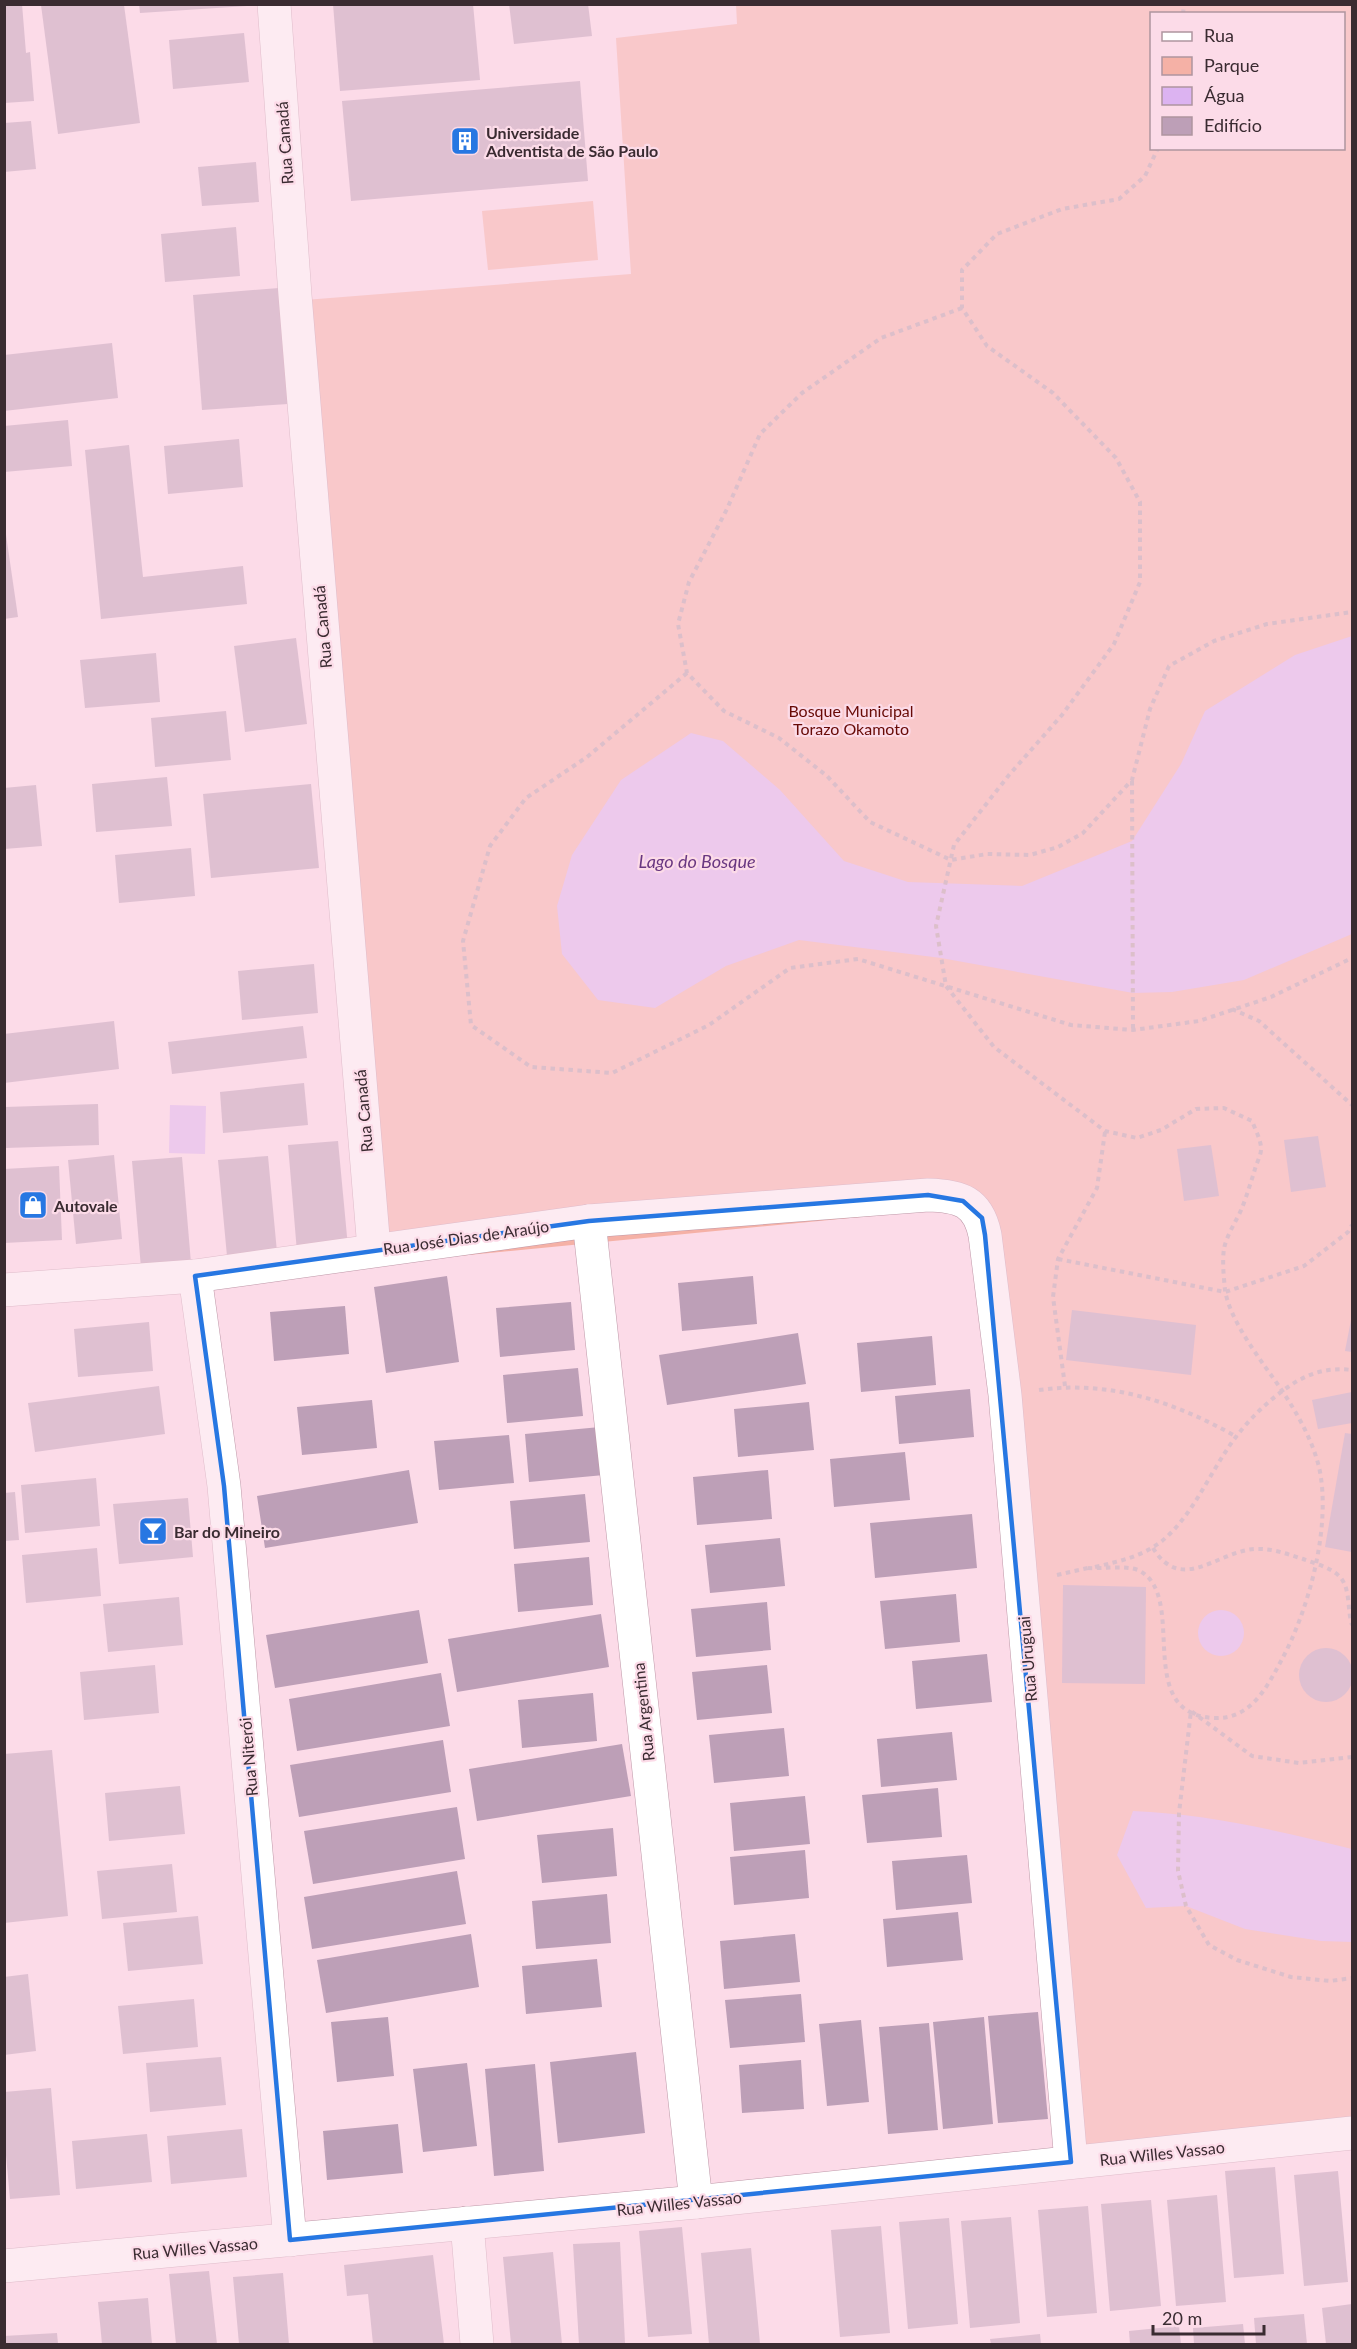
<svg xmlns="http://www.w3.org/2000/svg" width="1357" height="2349" viewBox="0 0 1357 2349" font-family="Lato,sans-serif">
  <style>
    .green { fill: #f5b1a6; fill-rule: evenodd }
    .water { fill: #dcb3f1 }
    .building { fill: #bd9fb7 }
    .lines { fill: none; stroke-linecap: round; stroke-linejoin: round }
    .minor-casing { stroke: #be98a8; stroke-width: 34 }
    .path { stroke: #b79da7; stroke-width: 4; stroke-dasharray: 4.5 4.5; stroke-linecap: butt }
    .minor { stroke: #fff; stroke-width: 33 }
    .marked { fill: none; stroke: #2777e2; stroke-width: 4.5; stroke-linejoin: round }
    .labels { text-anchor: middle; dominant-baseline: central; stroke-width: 4.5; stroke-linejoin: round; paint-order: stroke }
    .poi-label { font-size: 16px; font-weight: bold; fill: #3a2b31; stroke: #fcdbe8; text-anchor: start }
    .street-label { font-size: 16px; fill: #3a2b31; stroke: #fcdbe8 }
    .park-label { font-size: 16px; fill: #680a06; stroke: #fcdbe8 }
    .water-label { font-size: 18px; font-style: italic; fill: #693781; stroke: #fcdbe8 }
  </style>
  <rect width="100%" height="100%" fill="#fcdbe8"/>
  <g class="green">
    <path d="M 736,4 L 1352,5 L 1352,2140 L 1069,2166 L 1014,1583 L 969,1216 L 933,1210 L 365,1265 L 305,300 L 631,274 L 616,38 L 737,24 ZM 1152,14 L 1344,14 L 1344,148 L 1152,148 Z"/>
    <path d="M 593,201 L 598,260 L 488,270 L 482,211 Z"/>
  </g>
  <g class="water">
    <path d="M 1352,636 L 1352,934 L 1244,980 L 1172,992 L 1133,993 L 941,958 L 799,940 L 726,966 L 655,1008 L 598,1000 L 562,954 L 557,906 L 572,855 L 621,780 L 691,733 L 723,741 L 780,790 L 844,861 L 908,882 L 1022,886 L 1132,841 L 1181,764 L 1205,711 L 1295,655 Z"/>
    <path d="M 170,1105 L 206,1106 L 205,1154 L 169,1153 Z"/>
    <circle cx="1221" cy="1633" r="23"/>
    <path d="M 1133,1811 C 1208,1814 1280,1831 1352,1849 L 1352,1942 L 1321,1941 L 1245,1929 L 1186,1906 L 1146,1908 L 1117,1855 Z"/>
  </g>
  <g class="building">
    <path d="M 22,4 L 26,53 L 30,52 L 34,101 L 4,103 L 4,5 Z"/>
    <path d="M 139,4 L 247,4 L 247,6 L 140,13 Z"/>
    <path d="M 333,4 L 473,4 L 480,80 L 340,91 Z"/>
    <path d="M 509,4 L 588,4 L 592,36 L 514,44 Z"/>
    <path d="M 41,5 L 124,5 L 140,123 L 58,134 Z"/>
    <path d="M 244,33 L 249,82 L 173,89 L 169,40 Z"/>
    <path d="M 580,81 L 588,181 L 351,201 L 342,101 Z"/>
    <path d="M 31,121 L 36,169 L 4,172 L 4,123 Z"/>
    <path d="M 256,162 L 259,202 L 202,206 L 198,167 Z"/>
    <path d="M 236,227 L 240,276 L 165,282 L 161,234 Z"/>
    <path d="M 279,288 L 288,404 L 202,410 L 193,295 Z"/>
    <path d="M 112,343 L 118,398 L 4,411 L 4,355 Z"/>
    <path d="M 68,420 L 72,466 L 4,472 L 4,426 Z"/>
    <path d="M 239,439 L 243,487 L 168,494 L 164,446 Z"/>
    <path d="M 129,445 L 143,577 L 243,566 L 247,604 L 101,619 L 85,450 Z"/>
    <path d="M 4,521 L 18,617 L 4,619 Z"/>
    <path d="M 296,638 L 307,724 L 245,732 L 234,646 Z"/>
    <path d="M 156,653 L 160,702 L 85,708 L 80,660 Z"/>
    <path d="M 226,711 L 231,760 L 155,767 L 151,718 Z"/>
    <path d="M 167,777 L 172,826 L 96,832 L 92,784 Z"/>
    <path d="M 311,784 L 319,868 L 211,878 L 203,794 Z"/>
    <path d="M 36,785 L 42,846 L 4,849 L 4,788 Z"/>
    <path d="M 191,848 L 195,896 L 119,903 L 115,855 Z"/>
    <path d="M 314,964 L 318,1013 L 242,1020 L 238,971 Z"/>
    <path d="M 114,1021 L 119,1069 L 4,1083 L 4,1034 Z"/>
    <path d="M 303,1026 L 307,1058 L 172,1074 L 168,1042 Z"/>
    <path d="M 304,1083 L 308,1125 L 223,1133 L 220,1092 Z"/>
    <path d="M 98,1104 L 99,1145 L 5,1148 L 5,1107 Z"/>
    <path d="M 1318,1136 L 1326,1187 L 1291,1192 L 1284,1140 Z"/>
    <path d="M 338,1141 L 348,1247 L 297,1252 L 288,1145 Z"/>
    <path d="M 1211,1145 L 1219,1196 L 1184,1201 L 1177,1149 Z"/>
    <path d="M 114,1155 L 122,1239 L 76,1244 L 68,1160 Z"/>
    <path d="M 268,1156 L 278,1263 L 228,1267 L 218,1160 Z"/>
    <path d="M 182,1157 L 191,1263 L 141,1268 L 132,1161 Z"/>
    <path d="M 59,1166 L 62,1240 L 4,1243 L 4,1169 Z"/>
    <path d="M 447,1276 L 459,1362 L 386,1373 L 374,1287 Z"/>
    <path d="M 753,1276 L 757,1324 L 682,1331 L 678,1283 Z"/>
    <path d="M 571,1302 L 575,1350 L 500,1357 L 496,1308 Z"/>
    <path d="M 345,1306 L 349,1354 L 274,1361 L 270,1312 Z"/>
    <path d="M 1072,1310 L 1196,1325 L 1191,1375 L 1066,1360 Z"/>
    <path d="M 1351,1320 L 1352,1320 L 1352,1352 L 1345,1351 Z"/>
    <path d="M 149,1322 L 153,1371 L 78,1377 L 74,1329 Z"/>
    <path d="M 798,1333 L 806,1384 L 667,1405 L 659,1355 Z"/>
    <path d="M 932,1336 L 936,1385 L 861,1392 L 857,1343 Z"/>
    <path d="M 578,1368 L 583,1416 L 507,1423 L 503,1375 Z"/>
    <path d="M 159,1386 L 165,1434 L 35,1452 L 28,1403 Z"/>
    <path d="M 970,1389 L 974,1437 L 899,1444 L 895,1396 Z"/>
    <path d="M 1352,1392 L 1352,1423 L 1318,1429 L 1312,1400 Z"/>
    <path d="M 372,1400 L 377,1448 L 302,1455 L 297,1407 Z"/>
    <path d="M 809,1402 L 814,1450 L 738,1457 L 734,1409 Z"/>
    <path d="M 600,1427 L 604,1475 L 529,1482 L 525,1434 Z"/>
    <path d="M 1345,1433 L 1352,1434 L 1352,1552 L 1325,1547 Z"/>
    <path d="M 509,1435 L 514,1483 L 439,1490 L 434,1441 Z"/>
    <path d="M 905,1452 L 910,1500 L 834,1507 L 830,1459 Z"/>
    <path d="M 409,1470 L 418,1523 L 265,1548 L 257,1496 Z"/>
    <path d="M 768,1470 L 772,1519 L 697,1525 L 693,1477 Z"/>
    <path d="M 96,1478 L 100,1526 L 25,1533 L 21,1485 Z"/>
    <path d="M 15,1492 L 19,1540 L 4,1541 L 4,1493 Z"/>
    <path d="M 585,1494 L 590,1542 L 514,1549 L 510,1501 Z"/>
    <path d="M 188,1498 L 193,1557 L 119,1564 L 113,1504 Z"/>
    <path d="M 972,1514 L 977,1568 L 875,1578 L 870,1523 Z"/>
    <path d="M 780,1538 L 785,1586 L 710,1593 L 705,1545 Z"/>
    <path d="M 97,1548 L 101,1596 L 26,1603 L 22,1555 Z"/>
    <path d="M 589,1557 L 593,1605 L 518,1612 L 514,1564 Z"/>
    <path d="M 1063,1585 L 1146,1587 L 1145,1684 L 1062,1683 Z"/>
    <path d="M 956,1594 L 960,1642 L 885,1649 L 880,1601 Z"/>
    <path d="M 179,1597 L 183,1645 L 108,1652 L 103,1604 Z"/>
    <path d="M 767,1602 L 771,1650 L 696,1657 L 691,1609 Z"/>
    <path d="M 419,1610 L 428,1663 L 275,1688 L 266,1635 Z"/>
    <path d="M 601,1614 L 609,1667 L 457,1692 L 448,1639 Z"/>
    <circle cx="1326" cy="1675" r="27"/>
    <path d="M 987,1654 L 992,1702 L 916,1709 L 912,1661 Z"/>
    <path d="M 155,1665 L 159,1713 L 84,1720 L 80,1672 Z"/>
    <path d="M 767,1665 L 772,1713 L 697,1720 L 692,1672 Z"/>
    <path d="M 441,1673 L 450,1726 L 297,1751 L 289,1699 Z"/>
    <path d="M 593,1693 L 597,1741 L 522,1748 L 518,1700 Z"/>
    <path d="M 784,1728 L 789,1776 L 714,1783 L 709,1735 Z"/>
    <path d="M 952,1732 L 957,1780 L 881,1787 L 877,1739 Z"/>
    <path d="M 443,1740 L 451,1792 L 299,1817 L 290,1765 Z"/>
    <path d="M 622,1744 L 631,1796 L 477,1821 L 469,1769 Z"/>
    <path d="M 52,1750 L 68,1916 L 4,1923 L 4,1754 Z"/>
    <path d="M 180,1786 L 185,1834 L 109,1841 L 105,1793 Z"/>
    <path d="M 938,1788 L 942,1837 L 867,1843 L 862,1795 Z"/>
    <path d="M 805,1796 L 810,1844 L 734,1851 L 730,1803 Z"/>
    <path d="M 457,1807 L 465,1859 L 313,1884 L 304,1831 Z"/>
    <path d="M 613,1828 L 617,1876 L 542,1883 L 537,1835 Z"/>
    <path d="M 805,1850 L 809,1898 L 734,1905 L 730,1857 Z"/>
    <path d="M 967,1855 L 972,1903 L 896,1910 L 892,1861 Z"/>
    <path d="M 172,1864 L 177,1912 L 102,1919 L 97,1871 Z"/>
    <path d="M 457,1871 L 466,1924 L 312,1949 L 304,1897 Z"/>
    <path d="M 607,1894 L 611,1943 L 536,1949 L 532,1901 Z"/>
    <path d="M 958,1912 L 963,1960 L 887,1967 L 883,1919 Z"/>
    <path d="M 198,1916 L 203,1964 L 128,1971 L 123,1923 Z"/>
    <path d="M 471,1934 L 479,1987 L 326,2013 L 317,1960 Z"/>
    <path d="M 795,1934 L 800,1982 L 724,1989 L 720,1941 Z"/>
    <path d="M 597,1959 L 602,2007 L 526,2014 L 522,1966 Z"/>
    <path d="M 28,1974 L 36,2051 L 4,2055 L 4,1977 Z"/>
    <path d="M 801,1994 L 805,2042 L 730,2048 L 725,2000 Z"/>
    <path d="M 194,1999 L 198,2047 L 123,2054 L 118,2006 Z"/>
    <path d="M 1038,2012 L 1048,2119 L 998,2123 L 988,2016 Z"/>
    <path d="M 388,2017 L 394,2076 L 337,2082 L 331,2022 Z"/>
    <path d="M 984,2017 L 993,2124 L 943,2129 L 933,2022 Z"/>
    <path d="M 861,2020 L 869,2102 L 827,2106 L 819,2024 Z"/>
    <path d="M 929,2023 L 938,2130 L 888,2134 L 879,2027 Z"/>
    <path d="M 636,2052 L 645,2133 L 558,2143 L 550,2062 Z"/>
    <path d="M 221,2057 L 226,2105 L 150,2112 L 146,2063 Z"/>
    <path d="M 801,2060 L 804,2109 L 742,2113 L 739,2065 Z"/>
    <path d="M 467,2063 L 477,2146 L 423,2152 L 413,2069 Z"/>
    <path d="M 535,2064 L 544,2171 L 494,2176 L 485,2069 Z"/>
    <path d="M 51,2088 L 60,2195 L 10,2199 L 4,2133 L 4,2092 Z"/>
    <path d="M 398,2124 L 403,2173 L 327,2180 L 323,2131 Z"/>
    <path d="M 242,2129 L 247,2177 L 171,2184 L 167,2136 Z"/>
    <path d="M 147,2134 L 152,2182 L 76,2189 L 72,2141 Z"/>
    <path d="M 1275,2167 L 1284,2274 L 1234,2278 L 1225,2171 Z"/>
    <path d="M 1338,2171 L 1348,2282 L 1304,2286 L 1294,2175 Z"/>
    <path d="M 1217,2195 L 1226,2302 L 1176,2306 L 1167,2200 Z"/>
    <path d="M 1151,2200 L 1161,2306 L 1110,2311 L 1101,2204 Z"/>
    <path d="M 1088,2206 L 1097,2313 L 1047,2317 L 1038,2210 Z"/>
    <path d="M 1011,2217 L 1020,2323 L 970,2328 L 961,2221 Z"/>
    <path d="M 949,2218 L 958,2324 L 908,2329 L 899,2222 Z"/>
    <path d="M 881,2226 L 890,2333 L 840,2337 L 831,2230 Z"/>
    <path d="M 682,2227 L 692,2334 L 648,2337 L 639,2231 Z"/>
    <path d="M 620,2242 L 625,2343 L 579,2344 L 573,2244 Z"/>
    <path d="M 751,2248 L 760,2344 L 709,2344 L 701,2253 Z"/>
    <path d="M 553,2252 L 562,2344 L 511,2344 L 503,2257 Z"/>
    <path d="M 433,2255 L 444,2344 L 373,2344 L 368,2294 L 347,2296 L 344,2265 Z"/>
    <path d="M 209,2271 L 217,2344 L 176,2344 L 169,2274 Z"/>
    <path d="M 283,2273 L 289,2344 L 239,2344 L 233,2277 Z"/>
    <path d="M 148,2298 L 152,2344 L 102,2344 L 98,2302 Z"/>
    <path d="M 1352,2304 L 1352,2344 L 1326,2344 L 1322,2308 Z"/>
    <path d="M 1304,2314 L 1307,2344 L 1256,2344 L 1254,2318 Z"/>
    <path d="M 1243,2324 L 1245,2344 L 1194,2344 L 1193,2328 Z"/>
    <path d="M 1179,2326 L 1181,2344 L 1130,2344 L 1129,2331 Z"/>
    <path d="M 57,2333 L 58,2344 L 4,2344 L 4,2336 Z"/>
    <path d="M 1040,2334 L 1041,2344 L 991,2344 L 990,2339 Z"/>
  </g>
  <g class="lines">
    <g class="minor-casing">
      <g id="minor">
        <path d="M 274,4 L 295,295 L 374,1249"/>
        <path d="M 589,1221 L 696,2202"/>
        <path d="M 195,1276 L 224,1486 L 290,2240"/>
        <path d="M 4,1290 L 195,1276 L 589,1221 L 928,1195 C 960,1196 978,1201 985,1235 L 1005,1395 L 1071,2162"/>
        <path d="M 467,2223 L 477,2344"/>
        <path d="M 4,2266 L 696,2202 L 1352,2133"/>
      </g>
    </g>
    <g class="path">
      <path d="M 1183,14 L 1184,4"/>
      <path d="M 962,308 L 881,338 L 802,393 L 760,434 L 727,509 L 689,582 L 678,624 L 687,673 L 724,711 L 779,738 L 827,776 L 870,822 L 951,860 L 987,854 L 1030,855 L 1058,847 L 1083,833 L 1132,780 L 1150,709 L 1169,666 L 1214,641 L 1267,624 L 1352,612"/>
      <path d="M 687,673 L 587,757 L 526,798 L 490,846 L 463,941 L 471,1025 L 531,1067 L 612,1073 L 709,1025 L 790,968 L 858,959 L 1071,1025 L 1133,1030 L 1199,1021 L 1271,997 L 1352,958"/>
      <path d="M 1132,781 L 1133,1030"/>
      <path d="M 1232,1009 L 1259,1021 L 1352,1105"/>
      <path d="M 1058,1259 L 1225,1292 L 1304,1266 L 1348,1232 L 1352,1225"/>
      <path d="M 1065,1386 L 1053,1297 L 1058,1259 L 1097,1188 L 1105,1132"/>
      <path d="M 1039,1390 C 1110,1380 1175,1402 1237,1437"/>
      <path d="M 1153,1548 C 1181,1594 1217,1552 1254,1549 C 1272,1548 1287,1554 1303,1559 C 1314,1563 1332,1568 1340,1577 C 1351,1589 1347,1611 1352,1625"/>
      <path d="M 1095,1567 C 1120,1561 1141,1557 1162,1541 C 1191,1517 1207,1479 1228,1448 C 1244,1424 1265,1403 1288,1387 C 1308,1373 1328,1367 1352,1370"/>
      <path d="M 1088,1568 C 1102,1569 1125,1565 1138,1570 C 1190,1595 1131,1713 1213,1718 C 1250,1720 1266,1689 1281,1661 C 1309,1610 1332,1525 1319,1467 C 1312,1439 1297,1413 1281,1389 C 1263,1363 1230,1322 1225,1290 C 1224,1279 1222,1261 1224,1249 C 1226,1236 1237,1220 1242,1208 C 1247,1195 1251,1182 1255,1169 C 1257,1162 1262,1153 1261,1147 C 1260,1138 1255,1129 1252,1121 L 1224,1108 L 1196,1109 L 1161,1130 L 1137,1138 L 1105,1131 L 994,1047 L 946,986 L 936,926 L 954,845 L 1009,775 L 1062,715 L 1114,644 L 1140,582 L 1140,502 L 1116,458 L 1053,393 L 987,346 L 962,308 L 962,270 L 997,234 L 1062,209 L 1119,199 L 1145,176 L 1158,148"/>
      <path d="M 1057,1575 L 1088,1568"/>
      <path d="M 1352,1757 L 1299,1763 L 1252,1756 L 1191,1711 L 1179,1813 L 1178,1871 L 1186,1906 L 1209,1945 L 1237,1960 L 1291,1977 L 1330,1981 L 1352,1978"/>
    </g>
    <use href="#minor" class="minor"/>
  </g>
  <path d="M0 0H1357V2349H0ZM 928,1195 L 963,1201 L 982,1218 L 985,1235 L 1071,2162 L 290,2240 L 224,1486 L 195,1276 L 589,1221 Z" fill="#fcdbe8" fill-opacity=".55" fill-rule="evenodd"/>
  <path class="marked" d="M 928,1195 L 963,1201 L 982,1218 L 985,1235 L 1071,2162 L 290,2240 L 224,1486 L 195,1276 L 589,1221 Z"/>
  <defs>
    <g id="building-square" transform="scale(1.5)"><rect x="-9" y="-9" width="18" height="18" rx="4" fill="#2777e2" stroke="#fcdbe8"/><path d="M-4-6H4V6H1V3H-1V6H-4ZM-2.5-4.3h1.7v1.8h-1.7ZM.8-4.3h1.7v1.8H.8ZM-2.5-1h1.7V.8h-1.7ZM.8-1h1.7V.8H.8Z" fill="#fff"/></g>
    <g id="shop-square" transform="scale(1.5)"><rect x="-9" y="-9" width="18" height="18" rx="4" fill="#2777e2" stroke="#fcdbe8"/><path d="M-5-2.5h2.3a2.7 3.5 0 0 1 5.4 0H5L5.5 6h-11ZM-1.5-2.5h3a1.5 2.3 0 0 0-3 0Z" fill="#fff"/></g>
    <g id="bar-square" transform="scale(1.5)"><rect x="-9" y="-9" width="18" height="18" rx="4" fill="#2777e2" stroke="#fcdbe8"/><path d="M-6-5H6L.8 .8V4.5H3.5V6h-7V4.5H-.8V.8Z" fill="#fff"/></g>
  </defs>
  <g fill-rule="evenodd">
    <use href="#building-square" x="465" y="141"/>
    <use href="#shop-square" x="33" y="1205"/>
    <use href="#bar-square" x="153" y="1531"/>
  </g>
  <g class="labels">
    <g class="poi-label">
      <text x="486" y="132">Universidade<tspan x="486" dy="18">Adventista de São Paulo</tspan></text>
      <text x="54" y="1205">Autovale</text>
      <text x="174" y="1531">Bar do Mineiro</text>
    </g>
    <g class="street-label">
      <text transform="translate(284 143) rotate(-94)">Rua Canadá</text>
      <text transform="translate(322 627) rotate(-95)">Rua Canadá</text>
      <text transform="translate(363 1111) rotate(-95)">Rua Canadá</text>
      <text transform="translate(466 1237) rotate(-8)">Rua José Dias de Araújo</text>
      <text transform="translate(1027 1659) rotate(-95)">Rua Uruguai</text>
      <text transform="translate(643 1712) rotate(-96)">Rua Argentina</text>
      <text transform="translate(248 1757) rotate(-95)">Rua Niterói</text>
      <text transform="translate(1162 2153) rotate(-6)">Rua Willes Vassao</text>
      <text transform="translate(679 2203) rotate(-6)">Rua Willes Vassao</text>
      <text transform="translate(195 2248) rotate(-5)">Rua Willes Vassao</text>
    </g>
    <g class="park-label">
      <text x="851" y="710">Bosque Municipal<tspan x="851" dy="18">Torazo Okamoto</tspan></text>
    </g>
    <g class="water-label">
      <text x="697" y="861">Lago do Bosque</text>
    </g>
  </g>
  <rect width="1357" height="2349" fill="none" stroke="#3a2b31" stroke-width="12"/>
  <rect x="1150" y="12" width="195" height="138" fill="#fcdbe8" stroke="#ae959f" stroke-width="1.5"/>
  <rect x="1162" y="32" width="30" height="9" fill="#ffffff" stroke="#ae959f" stroke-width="1.5"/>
  <text x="1204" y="42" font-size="18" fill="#3a2b31">Rua</text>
  <rect x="1162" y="57" width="30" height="18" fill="#f5b1a6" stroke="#ae959f" stroke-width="1.5"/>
  <text x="1204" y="72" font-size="18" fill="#3a2b31">Parque</text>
  <rect x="1162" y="87" width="30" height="18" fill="#dcb3f1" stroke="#ae959f" stroke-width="1.5"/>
  <text x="1204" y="102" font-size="18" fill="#3a2b31">Água</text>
  <rect x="1162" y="117" width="30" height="18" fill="#bd9fb7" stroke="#ae959f" stroke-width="1.5"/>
  <text x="1204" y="132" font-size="18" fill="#3a2b31">Edifício</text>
  <path d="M1153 2325v9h111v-9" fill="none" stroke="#3a2b31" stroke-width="3"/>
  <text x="1162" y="2325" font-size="18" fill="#3a2b31" stroke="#fcdbe8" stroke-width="4.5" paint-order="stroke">20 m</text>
</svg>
